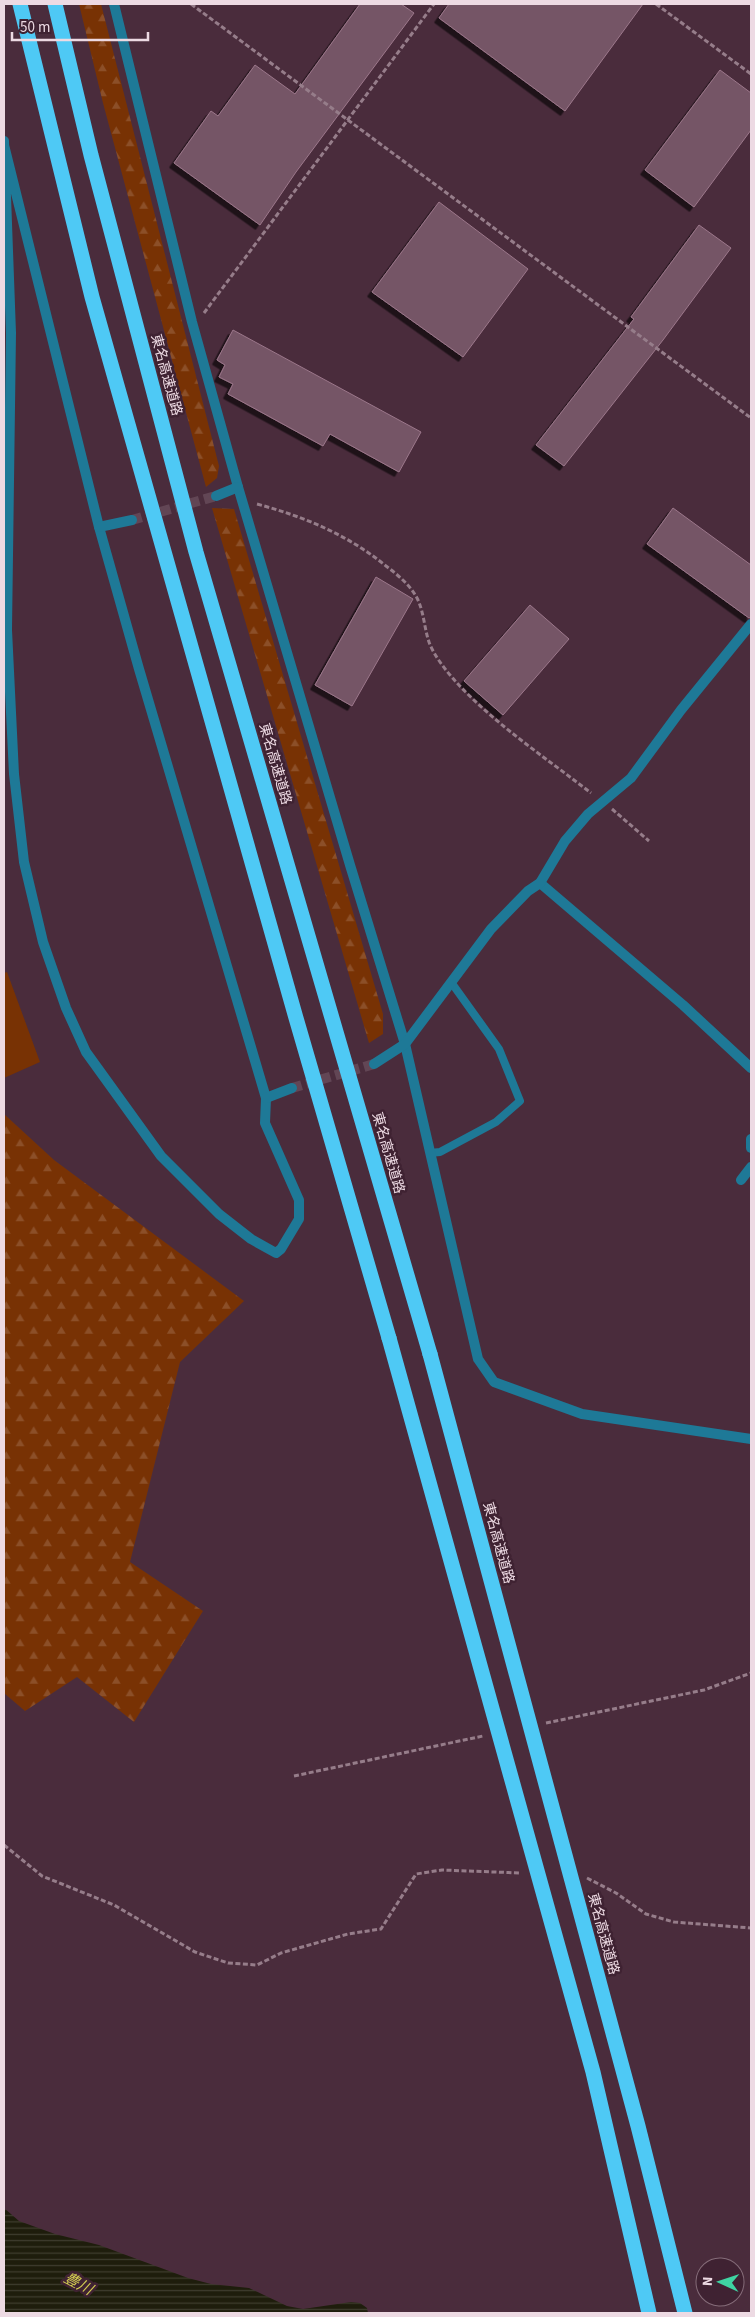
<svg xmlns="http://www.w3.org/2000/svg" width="755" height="2317" viewBox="0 0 755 2317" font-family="'Source Sans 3','Noto Sans JP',sans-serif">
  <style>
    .forest { fill: url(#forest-firs) }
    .pitch { fill: #783204 }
    .water { fill: url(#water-rules) }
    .building { fill: #755466; stroke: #9c788b; filter: url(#shadow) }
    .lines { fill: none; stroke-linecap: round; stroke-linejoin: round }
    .minor-tunnel { stroke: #624655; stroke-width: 10; stroke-dasharray: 10 5; stroke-linecap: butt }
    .path { stroke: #967d8a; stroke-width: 3; stroke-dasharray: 5 2.5; stroke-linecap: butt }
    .service { stroke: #1e7997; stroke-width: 8 }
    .minor { stroke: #1e7997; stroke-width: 10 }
    .motorway { stroke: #4ec9f5; stroke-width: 15 }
    .motorway-bridge { stroke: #4ec9f5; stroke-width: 15 }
    .labels { text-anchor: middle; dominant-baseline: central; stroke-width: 5; stroke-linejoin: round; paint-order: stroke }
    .street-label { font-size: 14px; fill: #eddae3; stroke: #3f2232 }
    .water-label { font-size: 15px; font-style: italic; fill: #d1ca51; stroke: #3f2232 }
  </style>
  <defs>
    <pattern id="forest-firs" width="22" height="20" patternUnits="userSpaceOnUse" patternTransform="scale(1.25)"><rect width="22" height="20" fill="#783204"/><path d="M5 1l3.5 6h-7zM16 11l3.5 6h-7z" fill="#8c4f28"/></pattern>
    <pattern id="water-rules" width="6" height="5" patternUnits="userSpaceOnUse" patternTransform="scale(1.25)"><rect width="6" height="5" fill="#1e1d0c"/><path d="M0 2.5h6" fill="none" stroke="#3f3d2f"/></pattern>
    <filter id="shadow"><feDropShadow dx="-4.5" dy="4.5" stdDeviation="0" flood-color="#0009"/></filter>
  </defs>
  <rect width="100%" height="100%" fill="#4a2c3c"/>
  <g class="forest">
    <path d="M 79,4 L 101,4 L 219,466 L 217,478 L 206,487 L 103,103 Z"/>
    <path d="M 212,508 L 234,509 L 383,1014 L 383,1034 L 369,1043 Z"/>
    <path d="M 4,1114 L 54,1160 L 244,1301 L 180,1362 L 130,1562 L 203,1611 L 134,1722 L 77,1677 L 25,1711 L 4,1693 Z"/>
  </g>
  <path class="pitch" d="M 7,972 L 40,1062 L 4,1078 L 4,973 Z"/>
  <path class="water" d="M 4,2208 L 19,2221 L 55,2234 L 99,2245 L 188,2278 L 211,2284 L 249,2288 L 287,2306 L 303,2309 L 351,2302 L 360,2303 L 367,2308 L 368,2313 L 4,2313 Z"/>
  <g class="building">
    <path d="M 360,4 L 401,4 L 414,13 L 296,172 L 260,225 L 174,163 L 211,111 L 218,116 L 255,65 L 295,94 Z"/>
    <path d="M 449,4 L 643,4 L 565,111 L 439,18 Z"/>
    <path d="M 720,70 L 751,93 L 751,130 L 694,207 L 645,170 Z"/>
    <path d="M 439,202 L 528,269 L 463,357 L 372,292 Z"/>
    <path d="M 699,225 L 731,248 L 663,340 L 564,466 L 536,445 L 634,319 L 631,317 Z"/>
    <path d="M 233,330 L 421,432 L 399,472 L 330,434 L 323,446 L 228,394 L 233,384 L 219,377 L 225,365 L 217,360 Z"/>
    <path d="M 673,508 L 751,565 L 751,617 L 749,618 L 647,544 Z"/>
    <path d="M 376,577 L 413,599 L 352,706 L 315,685 Z"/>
    <path d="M 530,605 L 569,639 L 503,715 L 464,681 Z"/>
  </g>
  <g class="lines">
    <g class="minor-tunnel">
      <path d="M 132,520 L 216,496"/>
      <path d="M 292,1088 L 374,1064"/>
    </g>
    <g class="path">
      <path d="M 191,4 L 751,418"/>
      <path d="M 656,4 L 751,74"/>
      <path d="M 204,313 L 434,4"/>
      <path d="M 257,504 C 305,517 348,535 386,566 C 398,575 410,585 417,598 C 424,612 424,627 429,642 C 434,656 447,672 457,683 C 496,725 546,758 591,793"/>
      <path d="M 612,809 L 649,841"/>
      <path d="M 546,1723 L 704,1690 L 751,1673"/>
      <path d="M 294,1776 L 483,1736"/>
      <path d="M 4,1845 L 42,1876 L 114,1905 L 195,1952 L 228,1963 L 257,1965 L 281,1953 L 348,1934 L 381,1929 L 416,1874 L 442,1870 L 521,1873"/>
      <path d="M 587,1878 L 616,1893 L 646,1914 L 674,1922 L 751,1928"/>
    </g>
    <path class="service" d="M 430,1153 L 440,1152 L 496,1122 L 520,1101 L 499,1049 L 451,982"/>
    <g class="minor">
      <path d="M 114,4 L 192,322 L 238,487 L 350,865 L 405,1044 L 478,1359 L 494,1382 L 582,1414 L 751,1439"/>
      <path d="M 4,141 L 11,333 L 7,630 L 14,774 L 24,862 L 43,942 L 66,1008 L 86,1052 L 161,1156 L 219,1214 L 251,1239 L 276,1253 L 281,1249 L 299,1219 L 299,1200 L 265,1123 L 266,1098 L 139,669 L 99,527 L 4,145"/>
      <path d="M 216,496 L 238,487"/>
      <path d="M 99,527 L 132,520"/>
      <path d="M 540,883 L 683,1005 L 751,1068"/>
      <path d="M 374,1064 L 405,1044 L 491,929 L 528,891 L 540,883 L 565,841 L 588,814 L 631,778 L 681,710 L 751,624"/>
      <path d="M 266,1098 L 292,1088"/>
      <path d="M 751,1139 L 751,1148"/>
      <path d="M 741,1180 L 751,1167"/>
    </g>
    <g class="motorway">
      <path d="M 20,4 L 92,297 L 296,1018 L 389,1338"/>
      <path d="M 55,4 L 91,155 L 196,552 L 430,1354"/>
    </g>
    <g class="motorway-bridge">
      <path d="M 389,1338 L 593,2072 L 649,2313"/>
      <path d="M 430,1354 L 638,2126 L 685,2313"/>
    </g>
  </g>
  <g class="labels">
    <g class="street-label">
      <text transform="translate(166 375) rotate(75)">東名高速道路</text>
      <text transform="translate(275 764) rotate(74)">東名高速道路</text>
      <text transform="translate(388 1153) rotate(74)">東名高速道路</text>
      <text transform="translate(498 1543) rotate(75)">東名高速道路</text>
      <text transform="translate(603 1934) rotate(75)">東名高速道路</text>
    </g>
    <g class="water-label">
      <text transform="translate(78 2284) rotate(28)">豊川</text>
    </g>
  </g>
  <rect width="755" height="2317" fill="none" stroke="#eddae3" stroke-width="10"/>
  <g transform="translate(720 2282) rotate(273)"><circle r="24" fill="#3f2232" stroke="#856c79"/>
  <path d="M0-4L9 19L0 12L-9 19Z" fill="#3fd4a2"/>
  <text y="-8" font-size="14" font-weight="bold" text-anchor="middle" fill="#eddae3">N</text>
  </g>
  <path d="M12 32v8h136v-8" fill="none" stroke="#eddae3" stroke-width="2.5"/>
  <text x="20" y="32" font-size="15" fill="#eddae3" stroke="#3f2232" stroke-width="4" paint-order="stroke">50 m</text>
</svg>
